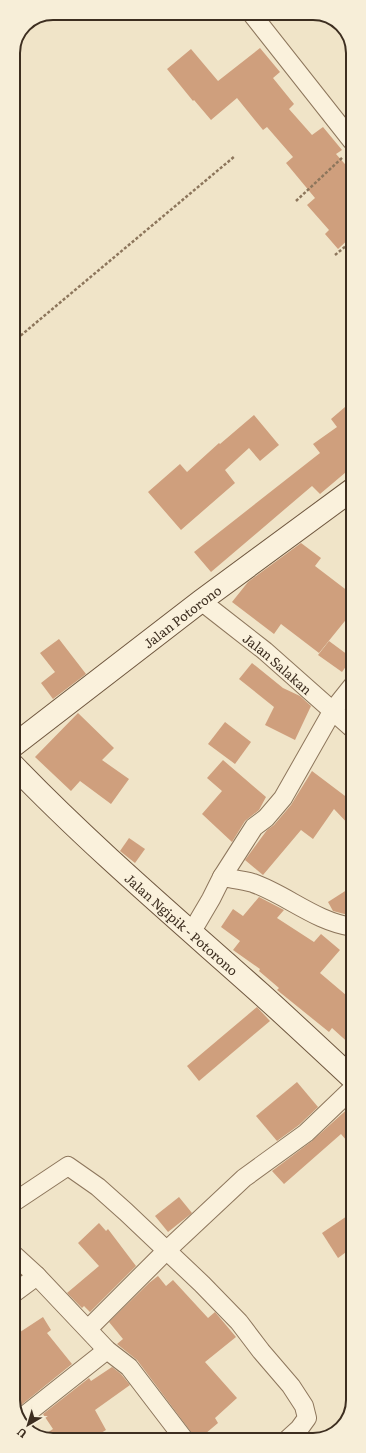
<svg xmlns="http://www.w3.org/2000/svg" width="366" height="1453" viewBox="0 0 366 1453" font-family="Literata,serif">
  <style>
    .building { fill: #cf9f7d }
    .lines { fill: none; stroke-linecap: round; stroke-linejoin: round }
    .street-casing { stroke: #8d765c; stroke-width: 20 }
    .secondary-casing { stroke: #6f573f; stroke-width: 24 }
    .path { stroke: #8d765c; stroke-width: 2.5; stroke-dasharray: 3 2; stroke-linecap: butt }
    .street { stroke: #faf1dc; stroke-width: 18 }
    .secondary { stroke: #faf1dc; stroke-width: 22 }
    .labels { text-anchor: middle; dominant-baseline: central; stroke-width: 3; stroke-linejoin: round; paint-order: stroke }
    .street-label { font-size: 13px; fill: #3d2e20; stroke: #f7eed8 }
    .rim { fill: none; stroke: #3d2e20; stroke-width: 2 }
  </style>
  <rect width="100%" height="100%" fill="#f0e4c8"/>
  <g class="building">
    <path d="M 260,48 L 280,72 L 273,78 L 294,104 L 289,109 L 312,135 L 323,127 L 342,150 L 336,154 L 352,172 L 352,236 L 338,249 L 325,234 L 329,230 L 307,205 L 315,198 L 286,163 L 293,157 L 267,127 L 263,130 L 237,98 L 211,120 L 194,100 L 193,101 L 167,69 L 191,49 L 218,81 Z"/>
    <path d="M 352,401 L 352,467 L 320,494 L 312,486 L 211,572 L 194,552 L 320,453 L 313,444 L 337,427 L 331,419 Z"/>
    <path d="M 254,415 L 279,445 L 260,461 L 249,448 L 225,470 L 235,483 L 181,530 L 148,492 L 180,464 L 187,472 L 219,443 L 220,444 Z"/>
    <path d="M 301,543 L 321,558 L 315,566 L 353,595 L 353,611 L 319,653 L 281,624 L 274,634 L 232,602 L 248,582 Z"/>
    <path d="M 59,639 L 86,674 L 53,699 L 41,683 L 55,672 L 40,653 Z"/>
    <path d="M 329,641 L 352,658 L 342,672 L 318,655 Z"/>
    <path d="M 252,663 L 283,688 L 300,696 L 311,706 L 295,740 L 265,725 L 274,707 L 239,679 Z"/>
    <path d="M 78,713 L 114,748 L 102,760 L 129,779 L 111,804 L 80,781 L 71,791 L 35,757 Z"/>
    <path d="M 225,722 L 251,742 L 235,764 L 208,744 Z"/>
    <path d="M 223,760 L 266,797 L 259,810 L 245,821 L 232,842 L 202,814 L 222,791 L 207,778 Z"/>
    <path d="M 312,771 L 353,802 L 353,829 L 334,809 L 313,839 L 301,830 L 263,875 L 245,860 L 267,830 L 274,825 L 291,805 Z"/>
    <path d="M 129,838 L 145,849 L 135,863 L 120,851 Z"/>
    <path d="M 353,886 L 353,913 L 348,915 L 333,911 L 328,902 Z"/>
    <path d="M 259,897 L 284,910 L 277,918 L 314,942 L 321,934 L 340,950 L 320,973 L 353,1001 L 353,1047 L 332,1028 L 329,1032 L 277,990 L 279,988 L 259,971 L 260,969 L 233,950 L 240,941 L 221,927 L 233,909 L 243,916 Z"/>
    <path d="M 257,1007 L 270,1021 L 199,1081 L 187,1066 Z"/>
    <path d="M 297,1082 L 318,1107 L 299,1125 L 277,1141 L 256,1116 Z"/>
    <path d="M 353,1104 L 353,1148 L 341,1134 L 284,1184 L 272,1171 L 312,1141 Z"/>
    <path d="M 179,1197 L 192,1213 L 168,1232 L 155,1216 Z"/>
    <path d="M 353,1212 L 353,1247 L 338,1258 L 322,1233 Z"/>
    <path d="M 99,1223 L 106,1231 L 108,1229 L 136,1266 L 90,1312 L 84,1306 L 82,1308 L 67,1293 L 99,1266 L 78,1243 Z"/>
    <path d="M 158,1276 L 166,1286 L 173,1280 L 208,1318 L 215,1312 L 236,1337 L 205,1362 L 237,1398 L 215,1418 L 218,1423 L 199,1439 L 197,1439 L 194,1436 L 137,1360 L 117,1344 L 123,1339 L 109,1322 L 149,1283 Z"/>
    <path d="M 43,1317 L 51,1330 L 47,1333 L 72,1364 L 15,1410 L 14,1408 L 14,1336 Z"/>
    <path d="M 112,1367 L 121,1374 L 130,1385 L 95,1410 L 106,1430 L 89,1440 L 48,1440 L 41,1437 L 53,1429 L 43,1414 L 89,1378 L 91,1381 Z"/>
  </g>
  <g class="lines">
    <g class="street-casing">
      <g id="street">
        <path d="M 251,13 L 352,141"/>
        <path id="s1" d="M 201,601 L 265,651 L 353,729"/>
        <path d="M 222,877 L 254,827 L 266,818 L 283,798 L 333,710 L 353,685"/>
        <path d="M 191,933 L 211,899 L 222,877 C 232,879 243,880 253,883 C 287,895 316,922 353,927"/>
        <path d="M 14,1202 L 68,1166 L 98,1187 L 126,1212 L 202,1284 L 239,1322 L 261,1351 L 291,1386 L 304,1406 L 307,1418 L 299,1429 L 288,1439"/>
        <path d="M 14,1255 L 37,1276 L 107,1350 L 129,1367 L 184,1439"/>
        <path d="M 14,1293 L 37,1276"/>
        <path d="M 88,1329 L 166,1251 L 244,1178 L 306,1133 L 353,1088"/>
        <path d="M 20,1419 L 107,1350"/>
      </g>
    </g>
    <g class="secondary-casing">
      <g id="secondary">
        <path id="s2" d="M 13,746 L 201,601 L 353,489"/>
        <path id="s3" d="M 13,765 C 91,846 176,918 260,993 C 291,1021 322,1050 353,1079"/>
      </g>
    </g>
    <g class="path">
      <path d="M 296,201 L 343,157"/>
      <path d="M 335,255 L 352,241"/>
      <path d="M 13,342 L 235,156"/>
    </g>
    <use href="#street" class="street"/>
    <use href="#secondary" class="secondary"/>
  </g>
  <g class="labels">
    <g class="street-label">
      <text stroke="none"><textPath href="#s2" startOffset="213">Jalan Potorono</textPath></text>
      <text stroke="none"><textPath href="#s1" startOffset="99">Jalan Salakan</textPath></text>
      <text stroke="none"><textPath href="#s3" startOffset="232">Jalan Ngipik - Potorono</textPath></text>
    </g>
  </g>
  <path d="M0 0H366V1453H0ZM53 20H313A33 33 0 0 1 346 53V1400A33 33 0 0 1 313 1433H53A33 33 0 0 1 20 1400V53A33 33 0 0 1 53 20Z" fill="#f7eed8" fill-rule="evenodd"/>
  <path class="rim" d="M53 20H313A33 33 0 0 1 346 53V1400A33 33 0 0 1 313 1433H53A33 33 0 0 1 20 1400V53A33 33 0 0 1 53 20Z"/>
  <g transform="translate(28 1425) rotate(218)" stroke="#f7eed8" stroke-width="3" paint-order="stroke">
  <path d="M0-3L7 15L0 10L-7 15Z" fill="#3d2e20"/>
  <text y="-6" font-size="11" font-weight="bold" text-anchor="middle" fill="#3d2e20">U</text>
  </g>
</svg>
